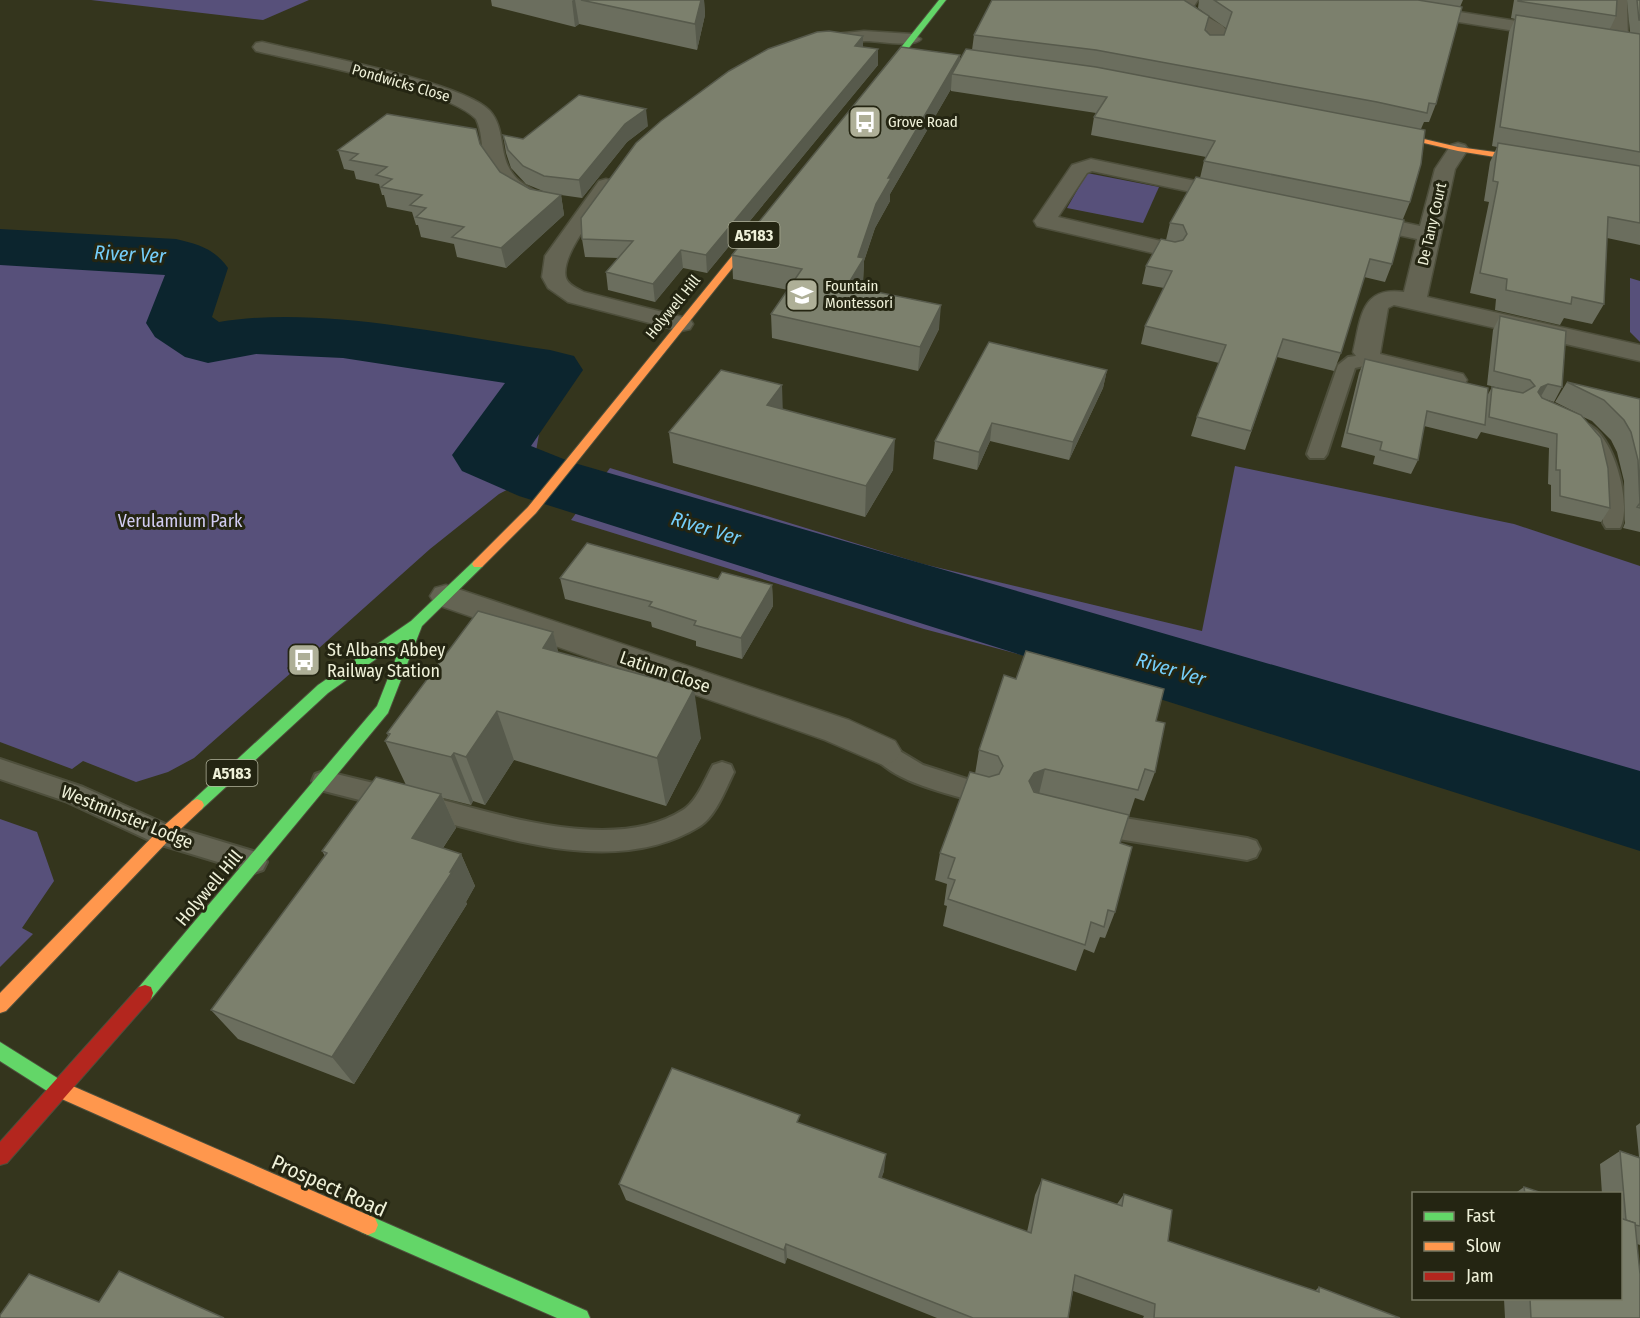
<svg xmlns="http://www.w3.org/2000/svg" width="1640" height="1318" viewBox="0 0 1640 1318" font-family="'Fira Sans Condensed',sans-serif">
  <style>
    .green { fill: #57507a }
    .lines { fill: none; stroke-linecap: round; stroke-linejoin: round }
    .river { fill: #0c252e; fill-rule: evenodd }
    .lane-casing { stroke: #4e4f3c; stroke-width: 4 }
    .street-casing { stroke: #4e4f3c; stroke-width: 3 }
    .fast-casing { stroke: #4e4f3c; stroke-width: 2 }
    .slow-casing { stroke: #4e4f3c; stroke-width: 2 }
    .jam-casing { stroke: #4e4f3c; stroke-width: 2 }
    .lane { fill: #646453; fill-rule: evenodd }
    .street { fill: #646453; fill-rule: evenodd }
    .fast { fill: #63d668; fill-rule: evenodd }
    .slow { fill: #ff974d; fill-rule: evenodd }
    .jam { fill: #b3261e; fill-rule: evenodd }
    .wall { fill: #6b6e5e; fill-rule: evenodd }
    .shaded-wall { fill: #575a4c }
    .building { fill: #7c806d; stroke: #575a4c; stroke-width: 1.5 }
    .labels { text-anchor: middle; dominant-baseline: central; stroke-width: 6; stroke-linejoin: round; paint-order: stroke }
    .far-street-label { font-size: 15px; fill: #eff1d9; stroke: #242512 }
    .far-poi-label { font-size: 15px; fill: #eff1d9; stroke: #242512; text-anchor: start }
    .shield { fill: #242512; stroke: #b2b49d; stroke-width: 1.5 }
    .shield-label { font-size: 16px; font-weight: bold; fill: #eff1d9 }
    .park-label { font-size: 18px; fill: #d1ccf2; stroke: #242512 }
    .poi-label { font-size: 18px; fill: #eff1d9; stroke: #242512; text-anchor: start }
    .street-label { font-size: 18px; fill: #eff1d9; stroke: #242512 }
    .water-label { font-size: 20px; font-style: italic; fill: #75cef9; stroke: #242512 }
    .near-street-label { font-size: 21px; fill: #eff1d9; stroke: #242512 }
  </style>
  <rect width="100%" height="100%" fill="#34351d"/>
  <g class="green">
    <path d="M 91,0 L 309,0 L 263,20 Z"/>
    <path d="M 1087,173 L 1159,187 L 1143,223 L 1067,208 Z"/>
    <path d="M 0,247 L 176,257 L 198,268 L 178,322 L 208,343 L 256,335 L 343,339 L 550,370 L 534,463 L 514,486 L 499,494 L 430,549 L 318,649 L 311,647 L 287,668 L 292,672 L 194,758 L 168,772 L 136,782 L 83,761 L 72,769 L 0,742 Z"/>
    <path d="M 1630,278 L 1640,281 L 1640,342 L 1630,332 Z"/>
    <path d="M 1235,466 L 1514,524 L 1640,566 L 1640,829 L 1326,736 L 924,629 L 571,520 L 610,468 L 923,564 L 1202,631 Z"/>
    <path d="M 0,819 L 37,832 L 54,881 L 22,928 L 33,934 L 0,967 Z"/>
  </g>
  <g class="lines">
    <path class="river" d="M 0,229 L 176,239 C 198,244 215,249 228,268 L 212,317 L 219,322 C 321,305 447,335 550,350 L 574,356 L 583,370 L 531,446 L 571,462 L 1640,771 L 1640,851 L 519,496 L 462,471 L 452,455 L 505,383 L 343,358 L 256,354 L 208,363 L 185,357 L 155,337 L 146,323 L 165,275 L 0,265 Z"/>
    <g class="lane-casing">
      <g id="lane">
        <path d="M 1371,354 L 1380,359 L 1377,363 L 1355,368 L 1327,454 L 1324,458 L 1310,458 L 1307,454 L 1338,365 L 1348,357 Z"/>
        <path d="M 1586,424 C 1613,431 1633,506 1620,528 L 1606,528 L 1603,523 L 1602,484 L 1598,463 L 1577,430 Z"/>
        <path d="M 883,741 L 923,765 L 992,787 L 995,794 L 992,801 L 983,804 C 952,794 887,782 871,751 L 874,744 Z"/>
        <path d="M 0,759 L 83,787 L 170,826 L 263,854 L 267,862 L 263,870 L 254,873 L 155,843 L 65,801 L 0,779 Z"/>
        <path d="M 722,762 L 731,765 L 734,772 C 726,788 716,816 700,826 C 621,875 521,842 439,821 C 401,810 362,801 324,791 L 315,788 L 312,781 L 315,774 L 324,771 C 361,780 398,789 435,798 C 505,816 616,853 683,810 C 697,801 705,779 713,765 Z"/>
        <path d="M 1094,813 L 1247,838 L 1256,841 L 1260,849 L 1256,857 L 1247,860 L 1094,835 L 1085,832 L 1081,824 L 1085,816 Z"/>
      </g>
    </g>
    <g class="street-casing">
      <g id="street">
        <path d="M 1182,0 L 1198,0 L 1194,6 L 1196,10 L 1223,26 L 1226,30 L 1218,50 L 1206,50 L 1203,46 L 1208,32 L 1183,17 L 1178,6 Z"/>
        <path d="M 1345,0 L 1384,0 L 1610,36 L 1611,0 L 1627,0 L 1628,39 L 1640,41 L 1640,51 L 1353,5 Z"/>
        <path d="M 864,31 L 912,34 L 921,39 C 914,48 878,41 866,41 C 853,41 813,50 806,41 L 815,36 Z"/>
        <path d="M 262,42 C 307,53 464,82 490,111 C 506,129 498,155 513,174 C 522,187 541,191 549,202 L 546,207 C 519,213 490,181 484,157 C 481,144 482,131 476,119 C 449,89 301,62 256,51 L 253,47 L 256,43 Z"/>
        <path d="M 1458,143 L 1465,145 L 1468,149 L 1455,169 L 1427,297 L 1640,345 L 1640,361 L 1394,305 L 1388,308 L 1380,354 L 1463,374 L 1467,380 L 1463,386 L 1454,388 L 1362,364 L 1353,352 C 1361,319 1360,286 1404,292 L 1417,239 L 1350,225 L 1347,220 L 1350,215 L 1358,213 L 1420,226 L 1435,169 L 1451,145 Z"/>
        <path d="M 1091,159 L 1234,189 L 1242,190 L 1245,195 L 1242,200 L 1234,201 L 1092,171 L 1087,173 L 1058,217 L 1178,245 L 1181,250 L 1178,255 L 1170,257 L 1037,226 L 1034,221 L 1072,165 Z"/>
        <path d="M 606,179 L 613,181 L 617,185 C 603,205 559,254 566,278 C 568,285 578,289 584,292 L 690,319 L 693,324 L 690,329 L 681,331 L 568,302 L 548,288 L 542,277 L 545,256 L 599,181 Z"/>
        <path d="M 446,585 L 849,720 L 895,741 L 901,751 L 895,761 L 883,765 L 825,740 L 435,604 L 430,596 L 435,588 Z"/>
      </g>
    </g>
    <g class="fast-casing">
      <g id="fast">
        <path d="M 939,0 L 946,0 L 880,85 L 874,85 L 874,81 Z"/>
        <path d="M 478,560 L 482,561 L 484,564 L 482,567 L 422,626 L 388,713 L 151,999 L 145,1001 L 139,999 L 137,993 L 139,987 L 377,706 L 403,640 L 328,693 L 202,809 L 197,811 L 192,809 L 190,805 L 192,801 L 318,685 L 411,621 L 474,561 Z"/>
        <path d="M 0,1042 L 67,1084 L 70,1090 L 67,1096 L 61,1099 L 55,1096 L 0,1061 Z"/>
        <path d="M 368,1215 L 587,1311 L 590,1318 L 557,1318 L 361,1232 L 358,1225 L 361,1218 Z"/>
      </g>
    </g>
    <g class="slow-casing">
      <g id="slow">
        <path d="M 1377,128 L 1458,147 L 1539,158 L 1543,161 L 1539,164 L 1458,151 L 1377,132 Z"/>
        <path d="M 758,224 L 766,226 L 536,513 L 482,567 L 474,567 L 472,564 L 474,561 L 528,507 Z"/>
        <path d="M 197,799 L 202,801 L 204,805 L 202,809 L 169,840 L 6,1011 L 0,1013 L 0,993 L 159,830 L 192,801 Z"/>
        <path d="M 61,1081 L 375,1218 L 378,1225 L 375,1232 L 368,1235 L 361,1232 L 55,1096 L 52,1090 L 55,1084 Z"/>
      </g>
    </g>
    <g class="jam-casing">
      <path id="jam" d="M 145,985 L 151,987 L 153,993 L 151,999 L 7,1163 L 0,1165 L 0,1142 L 139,987 Z"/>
    </g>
    <use href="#lane" class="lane"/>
    <use href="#street" class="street"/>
    <use href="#fast" class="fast"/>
    <use href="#slow" class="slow"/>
    <use href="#jam" class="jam"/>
  </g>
  <g class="wall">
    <path d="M 491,0 L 704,0 L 705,15 L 697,50 L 579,24 L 575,27 L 492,6 Z"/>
    <path d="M 1199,0 L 1463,0 L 1460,7 L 1436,104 L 1429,122 L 1424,122 L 1421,129 L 1410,202 L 1403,219 L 1392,264 L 1385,282 L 1364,277 L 1341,353 L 1334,371 L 1277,357 L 1245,450 L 1191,436 L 1197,417 L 1219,363 L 1141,344 L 1145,326 L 1164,288 L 1142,284 L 1146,266 L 1166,240 L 1170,223 L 1200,178 L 1204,161 L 1206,157 L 1091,135 L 1094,117 L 1096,113 L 951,91 L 951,89 L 890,194 L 890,201 L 875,228 L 864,261 L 863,282 L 859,289 L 939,329 L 918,371 L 772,338 L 771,314 L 788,290 L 733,279 L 732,255 L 960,55 L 960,60 L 972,50 L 974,35 L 1185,1 L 1206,14 L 1198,8 ZM 1209,16 L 1226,28 L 1224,35 L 1210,35 L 1206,31 Z"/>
    <path d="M 1514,0 L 1617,0 L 1616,16 L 1610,29 L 1630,32 L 1627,0 L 1640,0 L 1640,245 L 1607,238 L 1604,304 L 1592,324 L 1564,318 L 1560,325 L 1495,310 L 1496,299 L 1470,293 L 1489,202 L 1484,201 L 1490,162 L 1497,147 L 1492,146 L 1509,32 L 1515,19 L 1511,18 Z"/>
    <path d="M 863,47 L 878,49 L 878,65 L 707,273 L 683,268 L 655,302 L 608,290 L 606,272 L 618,258 L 585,257 L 582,239 Z"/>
    <path d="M 648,126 L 627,142 L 582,198 L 561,195 L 564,215 L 506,268 L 457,257 L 454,244 L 421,237 L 418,225 L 416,225 L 412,212 L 387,207 L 384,195 L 382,195 L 379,184 L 356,179 L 354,171 L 344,169 L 338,150 L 480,144 L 500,172 L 530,189 L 543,191 L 526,184 L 511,168 L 506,153 L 503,135 L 523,139 Z"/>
    <path d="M 1500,316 L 1562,387 L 1554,402 L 1545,399 L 1581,415 L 1555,402 L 1567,382 L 1640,399 L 1640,532 L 1623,528 L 1625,523 L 1624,481 L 1617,452 L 1611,440 L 1592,421 L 1581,416 L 1610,508 L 1601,522 L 1551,511 L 1551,485 L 1548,484 L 1549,448 L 1481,432 L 1477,439 L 1424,426 L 1418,460 L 1411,474 L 1373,464 L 1375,456 L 1341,447 L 1359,373 L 1365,359 L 1487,396 L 1492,387 L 1503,389 L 1487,385 L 1493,330 Z"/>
    <path d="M 1107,370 L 1103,388 L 1069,460 L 990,441 L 977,470 L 933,459 L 935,441 Z"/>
    <path d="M 669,432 L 893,470 L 865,517 L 673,463 Z"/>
    <path d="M 560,578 L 718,579 L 772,585 L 773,606 L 742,659 L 696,646 L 696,641 L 652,627 L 651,622 L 565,599 Z"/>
    <path d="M 553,632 L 558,652 L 701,738 L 666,806 L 514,760 L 485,805 L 473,801 L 471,805 L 443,798 L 456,828 L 443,848 L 461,854 L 475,886 L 466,902 L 467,904 L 354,1084 L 238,1039 L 211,1010 L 325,856 L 322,851 L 406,785 L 385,741 L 388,736 L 387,733 Z"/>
    <path d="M 1156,721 L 1155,772 L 1144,801 L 1135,798 L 1120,843 L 1115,912 L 1105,938 L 1100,937 L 1094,953 L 1084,949 L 1076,971 L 943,926 L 947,906 L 944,905 L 947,884 L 935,880 L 940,853 L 975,774 L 979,750 Z"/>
    <path d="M 800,1123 L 884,1171 L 881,1178 L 1027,1232 L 1035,1195 L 1042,1179 L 1117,1204 L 1124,1194 L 1168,1241 L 1315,1291 L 1319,1287 L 1400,1318 L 1143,1318 L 1144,1316 L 1073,1291 L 1068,1318 L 937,1318 L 787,1258 L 785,1264 L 626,1200 L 619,1184 Z"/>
    <path d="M 1640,1123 L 1640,1245 L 1637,1244 L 1640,1318 L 1505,1318 L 1504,1299 L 1620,1299 L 1620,1194 L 1602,1194 L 1600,1164 L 1620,1151 L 1639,1157 L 1636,1126 Z"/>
    <path d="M 1524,1187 L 1545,1194 L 1514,1194 Z"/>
  </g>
  <g class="shaded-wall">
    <path d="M 573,0 L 575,0 L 579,24 L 575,27 L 572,1 Z"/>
    <path d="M 701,0 L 704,0 L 705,15 L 697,50 L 695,24 Z"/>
    <path d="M 863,36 L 863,52 L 855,46 Z"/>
    <path d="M 878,49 L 878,65 L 707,273 L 706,255 Z"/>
    <path d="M 960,55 L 959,75 L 952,74 L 951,89 L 890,194 L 890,201 L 875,228 L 864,261 L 863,282 L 846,310 L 847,286 L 876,204 L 888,178 Z"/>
    <path d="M 646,109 L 648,126 L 627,142 L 582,198 L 579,180 L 625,124 Z"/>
    <path d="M 561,195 L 564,215 L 506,268 L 501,248 Z"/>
    <path d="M 681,250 L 683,268 L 655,302 L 653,284 Z"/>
    <path d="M 941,305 L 939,329 L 918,371 L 920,347 Z"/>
    <path d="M 1107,370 L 1103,388 L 1069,460 L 1073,442 Z"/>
    <path d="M 1548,384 L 1540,398 L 1533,401 L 1541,387 Z"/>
    <path d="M 782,385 L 783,416 L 767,405 Z"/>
    <path d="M 992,423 L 990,441 L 977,470 L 979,452 Z"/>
    <path d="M 895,439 L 893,470 L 865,517 L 866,486 Z"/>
    <path d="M 772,585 L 773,606 L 742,659 L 741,638 Z"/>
    <path d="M 553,632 L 566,682 L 543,648 Z"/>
    <path d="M 694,689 L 701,738 L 666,806 L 657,758 Z"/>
    <path d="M 497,711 L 514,760 L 485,805 L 466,757 Z"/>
    <path d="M 454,753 L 473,801 L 471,805 L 451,757 Z"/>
    <path d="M 1045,769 L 1038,798 L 1029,781 L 1034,773 Z"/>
    <path d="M 441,794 L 456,828 L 428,870 L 412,838 Z"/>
    <path d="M 461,854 L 475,886 L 466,902 L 467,904 L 354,1084 L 332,1057 Z"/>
    <path d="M 886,1154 L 884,1171 L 877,1193 L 879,1177 Z"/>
    <path d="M 786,1244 L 787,1258 L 785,1264 L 784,1250 Z"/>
  </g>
  <g class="building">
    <path d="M 581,0 L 701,0 L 695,24 Z"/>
    <path d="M 992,0 L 1184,0 L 1209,16 L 1205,30 L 1210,35 L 1224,35 L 1232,12 L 1214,0 L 1418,0 L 1462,7 L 1436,104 L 1429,103 L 1427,113 L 1377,102 L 1096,50 L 974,35 Z"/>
    <path d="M 1518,0 L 1617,0 L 1616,16 L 1518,1 Z"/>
    <path d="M 1637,0 L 1640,0 L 1640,20 L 1639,20 Z"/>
    <path d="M 1516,15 L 1640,34 L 1640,152 L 1500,127 Z"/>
    <path d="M 829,31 L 863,36 L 855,46 L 878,49 L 706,255 L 681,250 L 653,284 L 606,272 L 633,241 L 582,239 L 581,218 L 636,143 L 661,121 L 729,71 L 768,49 L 817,32 Z"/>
    <path d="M 901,47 L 960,55 L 888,178 L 891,178 L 876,204 L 858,257 L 864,258 L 847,286 L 941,305 L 920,347 L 771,314 L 802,269 L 732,255 Z"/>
    <path d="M 966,49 L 1096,67 L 1425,130 L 1421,164 L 1410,202 L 1204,161 L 1215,141 L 1094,117 L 1107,97 L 952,74 Z"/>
    <path d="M 579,95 L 646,109 L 625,124 L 579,180 L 544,176 L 523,166 L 508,150 L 503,135 L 523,139 Z"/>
    <path d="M 387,114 L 476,129 L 480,144 L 500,172 L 530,189 L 561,195 L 501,248 L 452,237 L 464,227 L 416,217 L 426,208 L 410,205 L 422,195 L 381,187 L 392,179 L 376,175 L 387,167 L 350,160 L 358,154 L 338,150 Z"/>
    <path d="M 1498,143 L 1640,166 L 1640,223 L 1608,217 L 1604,304 L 1572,297 L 1571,304 L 1506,290 L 1507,279 L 1480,273 L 1498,182 L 1493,181 Z"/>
    <path d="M 1196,177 L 1404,220 L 1392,264 L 1370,259 L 1341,353 L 1283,339 L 1251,431 L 1197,417 L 1226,345 L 1145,326 L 1172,271 L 1146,266 L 1161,239 L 1175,242 L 1183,240 L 1187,234 L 1183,225 L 1170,223 Z"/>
    <path d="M 1500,316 L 1566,331 L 1562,387 L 1548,384 L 1541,387 L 1538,392 L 1542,398 L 1581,415 L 1601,438 L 1608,468 L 1610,508 L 1560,496 L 1560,470 L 1556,470 L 1557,434 L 1489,417 L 1492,387 L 1523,393 L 1535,386 L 1530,380 L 1494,371 Z"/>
    <path d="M 989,342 L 1107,370 L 1073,442 L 992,423 L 979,452 L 935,441 Z"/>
    <path d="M 1365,359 L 1488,388 L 1485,425 L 1427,411 L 1418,460 L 1380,450 L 1382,442 L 1347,433 Z"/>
    <path d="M 721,370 L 782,385 L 767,405 L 895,439 L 866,486 L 669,432 Z"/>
    <path d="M 1567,382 L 1640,399 L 1640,508 L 1637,507 L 1640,503 L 1638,460 L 1631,432 L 1624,420 L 1604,400 Z"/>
    <path d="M 587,543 L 718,579 L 722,572 L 772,585 L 741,638 L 694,625 L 696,621 L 649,606 L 652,602 L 560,578 Z"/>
    <path d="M 478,611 L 553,632 L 543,648 L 694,689 L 657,758 L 497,711 L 466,757 L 454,753 L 451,757 L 385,741 L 390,734 L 387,733 Z"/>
    <path d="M 1026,651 L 1164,689 L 1156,721 L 1165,723 L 1155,772 L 1145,769 L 1138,790 L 1045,769 L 1034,773 L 1029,781 L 1034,792 L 1129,815 L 1120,843 L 1132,847 L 1115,912 L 1108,910 L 1104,927 L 1091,922 L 1085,945 L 948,899 L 955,880 L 948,878 L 955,858 L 940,853 L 970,772 L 989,777 L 999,774 L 1003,766 L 998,756 L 979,750 L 1004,675 L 1016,679 Z"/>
    <path d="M 376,777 L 441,794 L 412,838 L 461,854 L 450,872 L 452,872 L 332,1057 L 211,1010 L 327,853 L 322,851 Z"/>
    <path d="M 672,1068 L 800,1115 L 797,1122 L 886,1154 L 879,1177 L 1031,1233 L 1042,1179 L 1122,1206 L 1124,1194 L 1172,1210 L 1168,1241 L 1319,1292 L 1319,1287 L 1400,1318 L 1154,1318 L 1155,1304 L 1075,1275 L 1068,1318 L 973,1318 L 786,1244 L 784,1250 L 619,1184 Z"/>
    <path d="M 1620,1151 L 1640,1158 L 1640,1226 L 1635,1225 L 1635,1223 L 1626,1220 Z"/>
    <path d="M 1524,1187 L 1545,1194 L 1525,1194 Z"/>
    <path d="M 1620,1218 L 1635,1223 L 1640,1274 L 1640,1318 L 1531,1318 L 1530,1299 L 1620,1299 Z"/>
    <path d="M 119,1271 L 224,1318 L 0,1318 L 0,1315 L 29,1274 L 99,1302 Z"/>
  </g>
  <defs>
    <g id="bus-square" transform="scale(1.725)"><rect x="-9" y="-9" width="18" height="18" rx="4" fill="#aeaf97" stroke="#242512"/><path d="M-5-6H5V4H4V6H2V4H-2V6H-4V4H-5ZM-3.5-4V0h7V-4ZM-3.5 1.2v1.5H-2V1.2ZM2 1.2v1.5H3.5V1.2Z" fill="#fff"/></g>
    <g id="school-square" transform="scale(1.725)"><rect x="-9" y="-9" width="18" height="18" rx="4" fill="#aeaf97" stroke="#242512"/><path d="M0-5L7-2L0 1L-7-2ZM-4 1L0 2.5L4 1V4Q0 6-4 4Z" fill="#fff"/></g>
  </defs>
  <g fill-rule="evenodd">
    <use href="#bus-square" x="865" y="122"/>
    <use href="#school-square" x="802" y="295"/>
    <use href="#bus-square" x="304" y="660"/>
  </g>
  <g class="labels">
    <g class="far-street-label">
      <text transform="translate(401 83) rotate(16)">Pondwicks Close</text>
      <text transform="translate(1432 224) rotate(-77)">De Tany Court</text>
      <text transform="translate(673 307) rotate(-51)">Holywell Hill</text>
    </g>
    <g class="far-poi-label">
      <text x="888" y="122">Grove Road</text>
      <text x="825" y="286">Fountain<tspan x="825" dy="17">Montessori</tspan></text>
    </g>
    <g class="shield">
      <rect x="728.5" y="222" width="51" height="26" rx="4.5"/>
      <rect x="206.5" y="760" width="51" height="26" rx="4.5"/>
    </g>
    <g class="shield-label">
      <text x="754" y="235">A5183</text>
      <text x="232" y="773">A5183</text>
    </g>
    <g class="park-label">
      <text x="180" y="521">Verulamium Park</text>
    </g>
    <g class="poi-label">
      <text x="327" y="650">St Albans Abbey<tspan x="327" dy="21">Railway Station</tspan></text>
    </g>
    <g class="street-label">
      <text transform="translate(665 672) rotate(19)">Latium Close</text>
      <text transform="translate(127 817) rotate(22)">Westminster Lodge</text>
      <text transform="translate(209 888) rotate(-50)">Holywell Hill</text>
    </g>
    <g class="water-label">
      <text transform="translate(130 254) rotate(3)">River Ver</text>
      <text transform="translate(706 528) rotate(17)">River Ver</text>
      <text transform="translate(1171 669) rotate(17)">River Ver</text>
    </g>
    <g class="near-street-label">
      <text transform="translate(329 1186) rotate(24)">Prospect Road</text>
    </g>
  </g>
  <rect x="1412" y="1192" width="210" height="108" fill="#242512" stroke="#757762" stroke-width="1.5"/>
  <rect x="1424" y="1212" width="30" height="9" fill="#63d668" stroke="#757762" stroke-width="1.5"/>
  <text x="1466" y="1222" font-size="18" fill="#eff1d9">Fast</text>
  <rect x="1424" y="1242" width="30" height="9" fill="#ff974d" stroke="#757762" stroke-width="1.5"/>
  <text x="1466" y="1252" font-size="18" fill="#eff1d9">Slow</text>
  <rect x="1424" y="1272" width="30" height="9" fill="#b3261e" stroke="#757762" stroke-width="1.5"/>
  <text x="1466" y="1282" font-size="18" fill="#eff1d9">Jam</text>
</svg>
